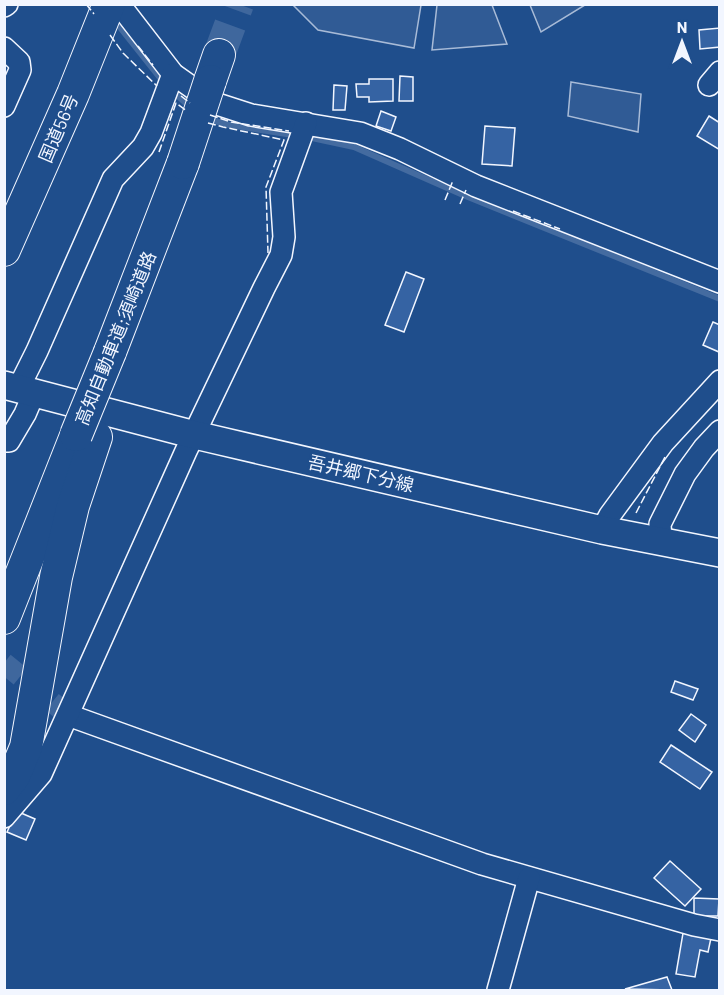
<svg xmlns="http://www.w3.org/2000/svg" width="724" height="995" viewBox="0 0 724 995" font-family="Barlow,'Noto Sans JP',sans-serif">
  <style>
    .green { fill: #305b95; stroke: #a8bbd7; stroke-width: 1.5 }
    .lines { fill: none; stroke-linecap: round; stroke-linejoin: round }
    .stream { stroke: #446ba0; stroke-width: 6 }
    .building { fill: #3563a3; stroke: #f2f6ff; stroke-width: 1.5 }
    .minor-tunnel { stroke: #3f679d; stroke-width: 21; stroke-dasharray: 21 10; stroke-linecap: butt }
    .highway-tunnel { stroke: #3f679d; stroke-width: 32; stroke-dasharray: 32 16; stroke-linecap: butt }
    .minor-casing { stroke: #f2f6ff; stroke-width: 24 }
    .major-casing { stroke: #f2f6ff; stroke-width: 30 }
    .highway-casing { stroke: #f2f6ff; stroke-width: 34 }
    .minor { stroke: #1f4e8c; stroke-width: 21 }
    .major { stroke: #1f4e8c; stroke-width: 27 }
    .highway { stroke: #1f4e8c; stroke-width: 32 }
    .highway-bridge-casing { stroke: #f2f6ff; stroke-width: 34; stroke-linecap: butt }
    .highway-bridge { stroke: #1f4e8c; stroke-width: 32 }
    .fence { stroke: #f2f6ff; stroke-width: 1.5; stroke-dasharray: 8 3; stroke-linecap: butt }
    .labels { text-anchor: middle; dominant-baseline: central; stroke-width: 4.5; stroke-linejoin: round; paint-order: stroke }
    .street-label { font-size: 18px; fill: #f2f6ff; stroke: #1f4e8c }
  </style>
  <rect width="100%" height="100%" fill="#1f4e8c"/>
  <g class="green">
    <path d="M 293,5 L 421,5 L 414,48 L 318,30 Z"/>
    <path d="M 437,5 L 492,5 L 507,44 L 432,50 Z"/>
    <path d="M 530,5 L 585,5 L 541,32 Z"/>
    <path d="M 571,82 L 641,94 L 638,132 L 568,116 Z"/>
  </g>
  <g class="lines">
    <g class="stream">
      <path d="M 114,20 L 160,78"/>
      <path d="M 179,97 L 192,109"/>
      <path d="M 208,119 L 229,125 L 293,135"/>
      <path d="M 312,138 L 354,147 L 463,195 L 720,299"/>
    </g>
  </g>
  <g class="building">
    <path d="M 720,28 L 720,47 L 700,49 L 699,30 Z"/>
    <path d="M 400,76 L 413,77 L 413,101 L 399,101 Z"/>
    <path d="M 369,79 L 393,79 L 393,101 L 369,102 L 369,97 L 357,97 L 356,84 L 369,84 Z"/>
    <path d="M 334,85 L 347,86 L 345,110 L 333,110 Z"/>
    <path d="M 381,111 L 396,117 L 391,131 L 376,126 Z"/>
    <path d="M 709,116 L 720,123 L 720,150 L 697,136 Z"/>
    <path d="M 485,126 L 515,128 L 512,166 L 482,164 Z"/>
    <path d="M 406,272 L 424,279 L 404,332 L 385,325 Z"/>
    <path d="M 713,322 L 720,325 L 719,352 L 703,345 Z"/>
    <path d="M 675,681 L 698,689 L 693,700 L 671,692 Z"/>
    <path d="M 691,714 L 706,725 L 695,742 L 679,730 Z"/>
    <path d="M 671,745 L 712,772 L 700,789 L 660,762 Z"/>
    <path d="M 21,813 L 35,819 L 26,840 L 7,832 L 14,817 Z"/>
    <path d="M 670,861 L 701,889 L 685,906 L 654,878 Z"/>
    <path d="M 694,898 L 719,899 L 718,916 L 694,916 Z"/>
    <path d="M 683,933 L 711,938 L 708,952 L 700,950 L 695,977 L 676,974 Z"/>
    <path d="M 667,977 L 672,990 L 625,989 Z"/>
  </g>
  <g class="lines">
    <path class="minor-tunnel" d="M 4,663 L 68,715"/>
    <path class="highway-tunnel" d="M 219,55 L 238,4"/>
    <g class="minor-casing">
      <g id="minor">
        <path d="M 119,4 L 173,74 L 214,103 L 251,115 L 360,133 L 400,149 L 476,186 L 720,282"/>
        <path d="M 4,6 L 7,4"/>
        <path d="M 4,48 L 19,62 L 20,70 L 4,106"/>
        <path d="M 709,85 L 720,72"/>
        <path d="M 18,389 L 37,351 L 113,179 L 143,147 L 151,133 L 173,74"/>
        <path d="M 4,441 L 9,441 L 25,414 L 34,393"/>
        <path d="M 602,530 L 610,515 L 663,443 L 720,381"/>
        <path d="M 661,541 L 660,524 L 685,474 L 704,448 L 720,431"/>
        <path d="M 68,715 L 482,864 L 694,925 L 720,930"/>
        <path d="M 4,817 L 41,774 L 186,451 L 264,288 L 281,255 L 284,237 L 281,192 L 306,123"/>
        <path d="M 498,990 L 529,878"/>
      </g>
    </g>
    <g class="major-casing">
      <path id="major" d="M 4,385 L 195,435 L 602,530 L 720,553"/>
    </g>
    <g class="highway-casing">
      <g id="highway">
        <path d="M 210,81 L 219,55"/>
        <path d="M 4,250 L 73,94 L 109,4"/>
        <path d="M 110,352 L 183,163"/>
        <path d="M 4,618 L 76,436"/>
        <path d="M 4,789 L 14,776 L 26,747 L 56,577 L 73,506 L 96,437"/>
      </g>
    </g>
    <use href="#minor" class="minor"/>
    <use href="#major" class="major"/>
    <use href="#highway" class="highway"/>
    <g class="highway-bridge-casing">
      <g id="highway-bridge">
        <path d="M 183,163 L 210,81"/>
        <path d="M 76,435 L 110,352"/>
      </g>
    </g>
    <use href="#highway-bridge" class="highway-bridge"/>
    <g class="fence">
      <path d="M 86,4 L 94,14"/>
      <path d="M 110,35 L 123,53 L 157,86"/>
      <path d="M 138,46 L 153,65"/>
      <path d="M 181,96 L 190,103"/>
      <path d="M 210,115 L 231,122 L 289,131"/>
      <path d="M 208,123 L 223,127 L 284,140 L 266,187 L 268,253"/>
      <path d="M 159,152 L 176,103 L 187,111"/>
      <path d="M 445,200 L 452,183 L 450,182"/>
      <path d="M 460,204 L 466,190"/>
      <path d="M 513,211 L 560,229"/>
      <path d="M 636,513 L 666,455"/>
    </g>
  </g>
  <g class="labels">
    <g class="street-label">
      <text transform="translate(58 128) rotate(-67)">国道56号</text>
      <text transform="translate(115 338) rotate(-68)">高知自動車道;須崎道路</text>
      <text transform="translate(361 473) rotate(13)">吾井郷下分線</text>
    </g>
  </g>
  <rect width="724" height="995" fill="none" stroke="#f2f6ff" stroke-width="12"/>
  <g transform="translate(682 42)" stroke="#1f4e8c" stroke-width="4.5" paint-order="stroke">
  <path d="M0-4.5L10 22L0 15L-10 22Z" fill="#f2f6ff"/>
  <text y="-9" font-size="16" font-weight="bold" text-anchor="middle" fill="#f2f6ff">N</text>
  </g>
</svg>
